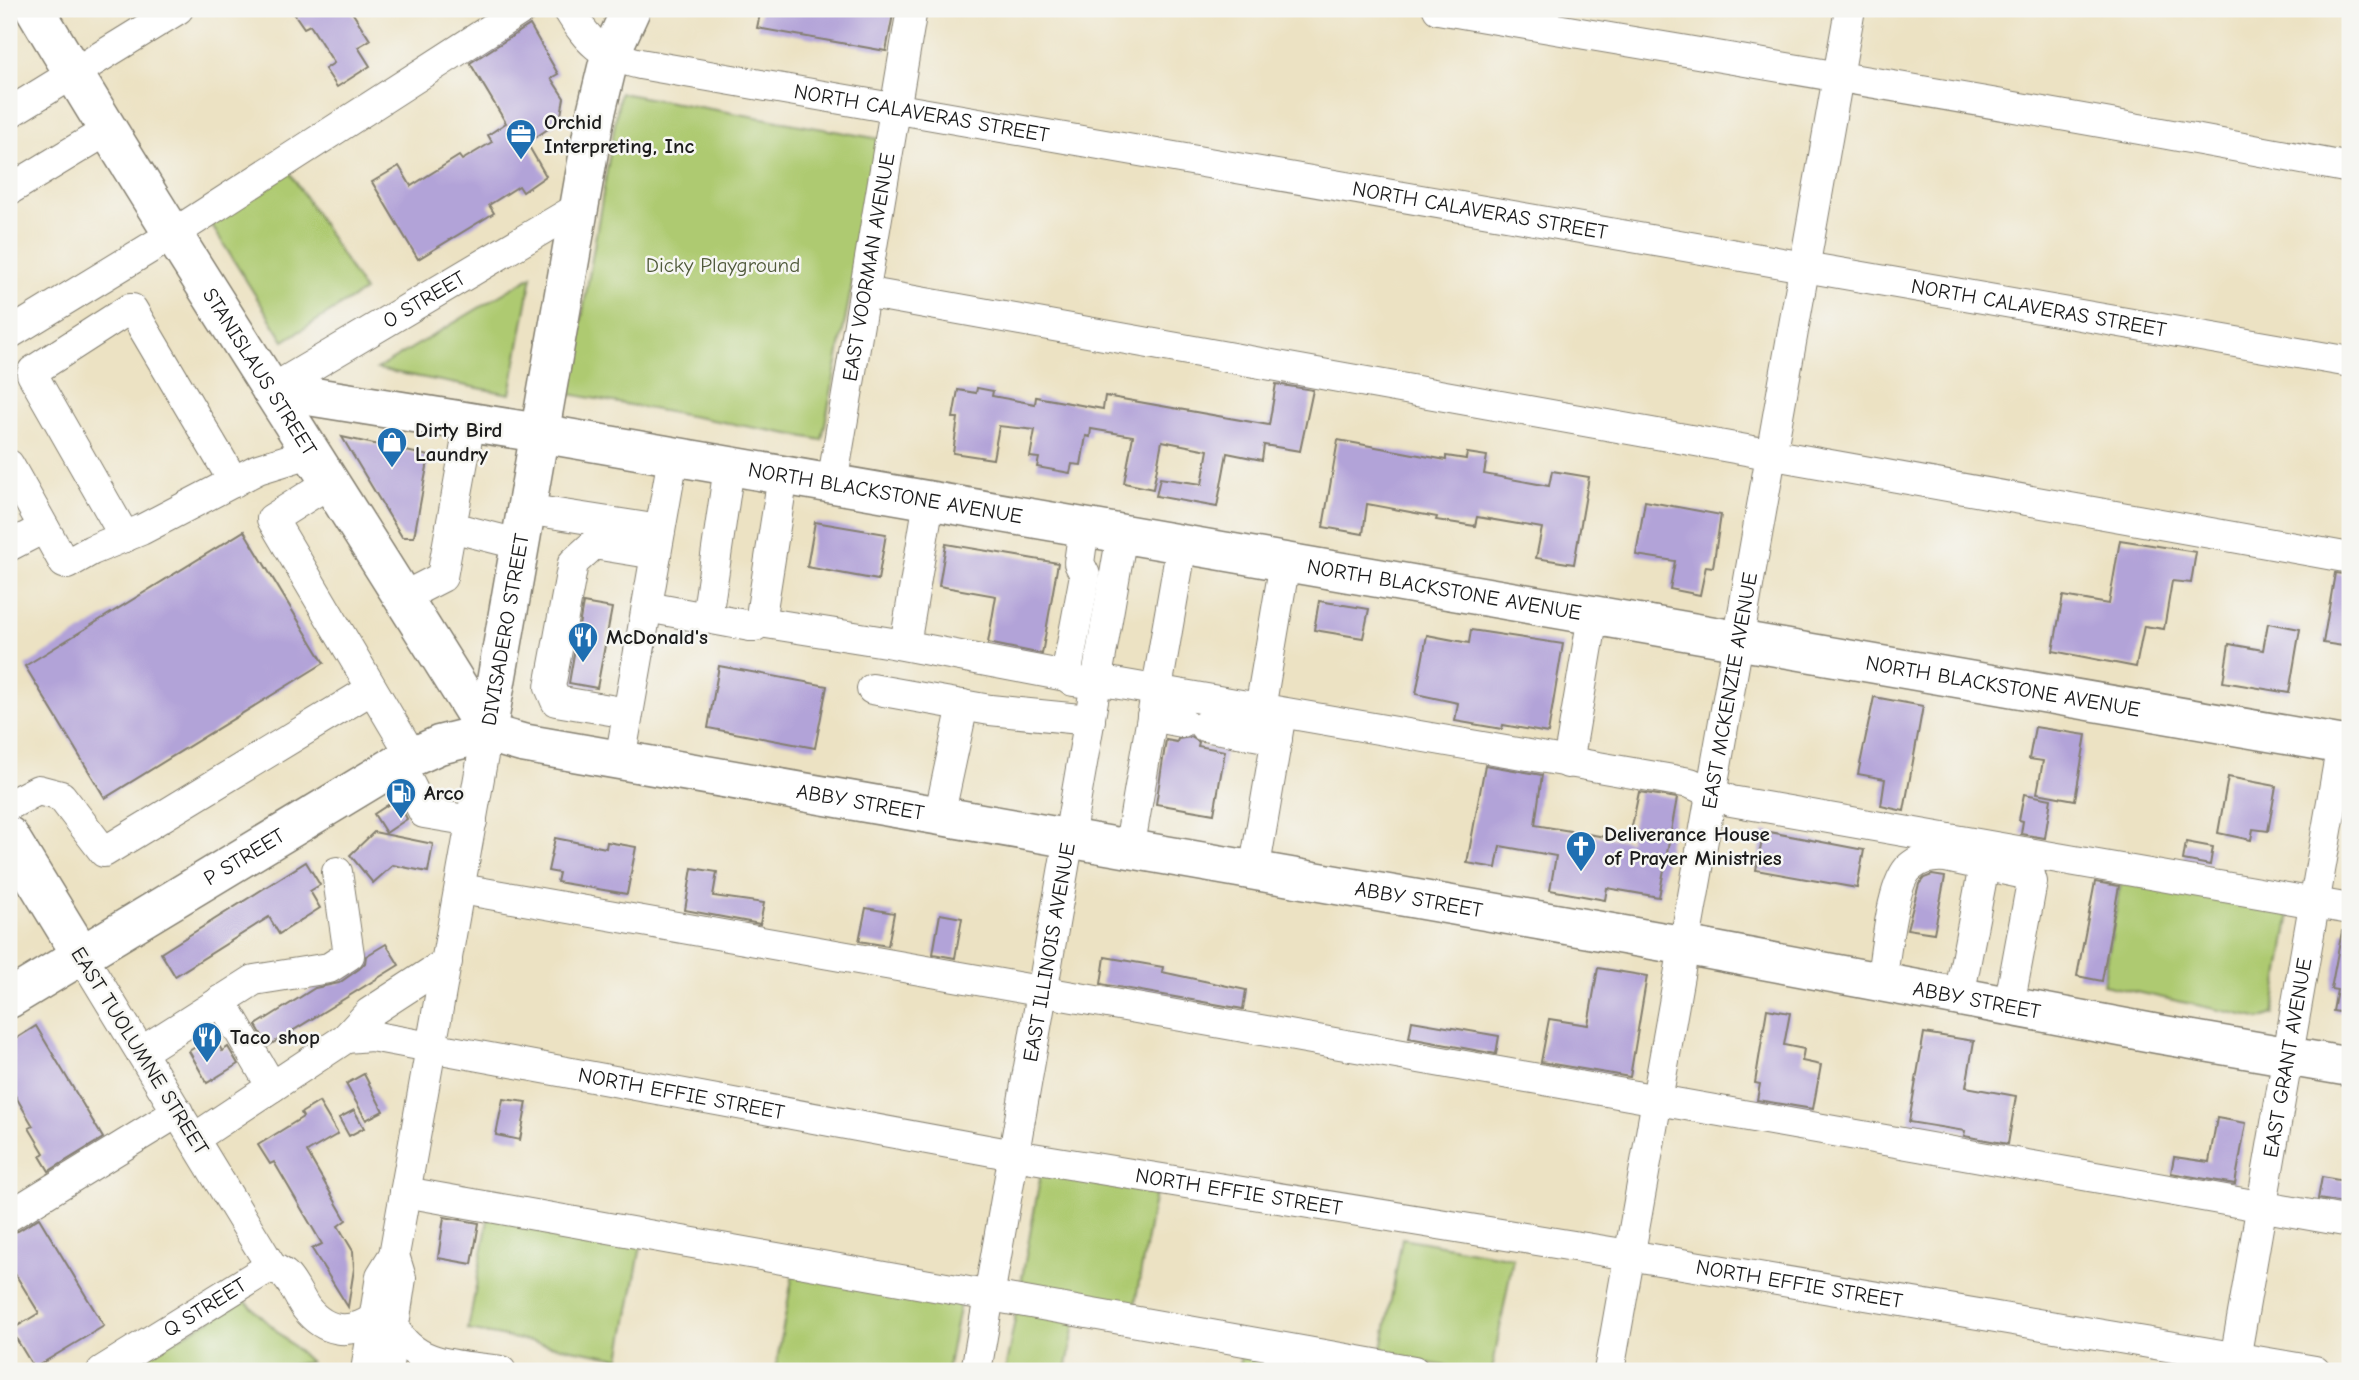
<svg xmlns="http://www.w3.org/2000/svg" width="2359" height="1380" viewBox="0 0 2359 1380" font-family="'Comic Neue',sans-serif">
  <style>
    .green { fill: #aeca71; stroke: #657346; stroke-width: 2 }
    .building { fill: #b2a3d8 }
    .lines { fill: none; stroke-linecap: round; stroke-linejoin: round }
    .minor-casing { stroke: #847f70; stroke-width: 32 }
    .major-casing { stroke: #847f70; stroke-width: 41 }
    .minor { stroke: #fff; stroke-width: 30 }
    .major { stroke: #fff; stroke-width: 38 }
    .labels { text-anchor: middle; dominant-baseline: central; stroke-width: 5; stroke-linejoin: round; paint-order: stroke }
    .street-label { font-size: 21px; fill: #1c1c1c; stroke: #f6f6f2 }
    .poi-label { font-size: 21px; font-weight: bold; fill: #1c1c1c; stroke: #f6f6f2; text-anchor: start }
    .park-label { font-size: 21px; fill: #4f593a; stroke: #f6f6f2 }
  </style>
  <rect width="100%" height="100%" fill="#f6f6f2"/>
  <filter id="ink" filterUnits="userSpaceOnUse"><feTurbulence type="fractalNoise" baseFrequency=".0143" numOctaves="2"/><feDisplacementMap in="SourceGraphic" scale="14" xChannelSelector="R" yChannelSelector="G"/><feConvolveMatrix kernelMatrix="1 2 1 2 8 2 1 2 1" color-interpolation-filters="sRGB"/></filter>
  <filter id="wash" filterUnits="userSpaceOnUse"><feTurbulence type="fractalNoise" baseFrequency=".00686" numOctaves="4" result="noise"/><feDisplacementMap in="SourceGraphic" scale="28" xChannelSelector="R" yChannelSelector="G"/><feGaussianBlur stdDeviation="1.57" result="paint"/><feColorMatrix in="noise" values="0 0 0 0 0 0 0 0 0 0 0 0 0 0 0 0 0 1.4 0 .05"/><feComposite in="paint" operator="in"/></filter>
  <g filter="url(#wash)">
    <rect width="100%" height="100%" fill="#ece2c3"/>
    <g class="green">
      <path d="M 620,93 L 880,139 L 822,440 L 569,394 Z"/>
      <path d="M 289,171 L 364,291 L 284,341 L 209,221 Z"/>
      <path d="M 532,276 L 510,394 L 377,369 Z"/>
      <path d="M 2122,876 L 2291,907 L 2273,1014 L 2261,1019 L 2103,985 Z"/>
      <path d="M 1041,1173 L 1155,1193 L 1134,1310 L 1020,1289 Z"/>
      <path d="M 489,1214 L 642,1241 L 620,1358 L 468,1330 Z"/>
      <path d="M 1402,1238 L 1513,1258 L 1492,1371 L 1474,1371 L 1381,1355 Z"/>
      <path d="M 794,1268 L 961,1298 L 947,1371 L 775,1371 Z"/>
      <path d="M 245,1301 L 310,1362 L 257,1371 L 149,1371 L 142,1358 Z"/>
      <path d="M 1017,1308 L 1076,1319 L 1066,1371 L 1005,1371 Z"/>
      <path d="M 1242,1349 L 1301,1359 L 1298,1371 L 1238,1371 Z"/>
    </g>
    <g id="blocks">
      <g class="building">
        <path d="M 291,9 L 350,9 L 370,40 L 358,47 L 370,66 L 337,87 L 325,69 L 334,63 L 310,25 L 304,28 Z"/>
        <path d="M 761,9 L 894,9 L 886,51 L 757,28 Z"/>
        <path d="M 530,25 L 558,74 L 551,78 L 564,98 L 560,121 L 527,143 L 546,176 L 523,192 L 519,186 L 489,205 L 494,213 L 418,259 L 372,182 L 399,166 L 411,186 L 459,156 L 462,160 L 492,142 L 488,135 L 506,123 L 470,63 Z"/>
        <path d="M 1276,384 L 1313,390 L 1300,451 L 1264,445 L 1262,460 L 1227,453 L 1217,507 L 1156,496 L 1160,478 L 1202,484 L 1208,450 L 1162,441 L 1153,489 L 1124,483 L 1133,436 L 1091,429 L 1090,437 L 1086,436 L 1081,465 L 1072,464 L 1070,473 L 1037,467 L 1039,458 L 1030,457 L 1035,430 L 999,426 L 993,459 L 953,453 L 958,418 L 953,418 L 958,390 L 976,393 L 977,388 L 993,391 L 992,396 L 1035,404 L 1036,397 L 1103,409 L 1105,396 L 1269,425 Z"/>
        <path d="M 342,437 L 429,456 L 414,537 L 402,537 Z"/>
        <path d="M 1338,440 L 1446,460 L 1446,456 L 1466,459 L 1467,453 L 1487,456 L 1484,474 L 1549,486 L 1552,471 L 1589,477 L 1574,564 L 1536,558 L 1542,528 L 1477,517 L 1475,526 L 1436,520 L 1437,517 L 1367,504 L 1363,534 L 1323,527 Z"/>
        <path d="M 1645,501 L 1721,515 L 1713,567 L 1706,566 L 1700,595 L 1670,589 L 1675,561 L 1636,555 Z"/>
        <path d="M 815,522 L 886,534 L 878,580 L 807,567 Z"/>
        <path d="M 244,531 L 324,663 L 105,798 L 25,666 Z"/>
        <path d="M 2120,540 L 2196,552 L 2191,583 L 2172,581 L 2164,629 L 2144,626 L 2136,667 L 2053,651 L 2063,596 L 2109,604 Z"/>
        <path d="M 946,544 L 1058,563 L 1042,654 L 988,643 L 996,596 L 939,586 Z"/>
        <path d="M 2335,573 L 2350,575 L 2350,647 L 2323,643 Z"/>
        <path d="M 1319,601 L 1369,609 L 1363,638 L 1314,630 Z"/>
        <path d="M 583,603 L 612,608 L 597,688 L 569,683 Z"/>
        <path d="M 2268,623 L 2300,629 L 2289,693 L 2223,682 L 2229,644 L 2263,650 Z"/>
        <path d="M 1471,630 L 1563,644 L 1548,733 L 1503,725 L 1502,729 L 1455,721 L 1458,703 L 1416,694 L 1427,635 L 1469,643 Z"/>
        <path d="M 719,666 L 827,686 L 815,748 L 708,728 Z"/>
        <path d="M 1874,697 L 1923,706 L 1904,811 L 1881,806 L 1885,779 L 1858,774 Z"/>
        <path d="M 2035,727 L 2086,735 L 2075,800 L 2037,793 L 2043,761 L 2029,759 Z"/>
        <path d="M 1191,737 L 1199,742 L 1198,746 L 1225,751 L 1214,814 L 1156,804 L 1166,740 L 1177,742 L 1178,739 Z"/>
        <path d="M 1485,765 L 1542,775 L 1535,825 L 1629,841 L 1639,792 L 1677,798 L 1659,897 L 1607,888 L 1605,900 L 1550,890 L 1556,856 L 1500,846 L 1496,868 L 1467,863 Z"/>
        <path d="M 2228,777 L 2276,786 L 2268,831 L 2253,829 L 2251,840 L 2218,833 Z"/>
        <path d="M 2024,794 L 2051,799 L 2045,838 L 2021,834 L 2023,821 L 2019,820 Z"/>
        <path d="M 397,799 L 407,819 L 386,833 L 374,814 Z"/>
        <path d="M 1764,831 L 1864,850 L 1857,888 L 1756,870 Z"/>
        <path d="M 374,832 L 433,844 L 428,872 L 393,865 L 373,883 L 350,855 Z"/>
        <path d="M 555,838 L 606,848 L 607,842 L 636,847 L 627,894 L 557,882 L 559,873 L 548,871 Z"/>
        <path d="M 2186,842 L 2213,847 L 2210,865 L 2183,860 Z"/>
        <path d="M 306,862 L 320,885 L 310,891 L 320,908 L 279,934 L 269,917 L 175,976 L 161,953 Z"/>
        <path d="M 692,868 L 717,872 L 713,896 L 764,903 L 760,924 L 685,910 Z"/>
        <path d="M 1932,875 L 1945,877 L 1934,933 L 1907,929 L 1919,884 L 1924,878 Z"/>
        <path d="M 2095,882 L 2119,886 L 2102,981 L 2077,976 Z"/>
        <path d="M 866,908 L 894,913 L 888,946 L 859,941 Z"/>
        <path d="M 940,914 L 962,918 L 955,958 L 933,954 Z"/>
        <path d="M 2342,931 L 2350,932 L 2350,1014 L 2333,1011 L 2337,990 L 2331,989 Z"/>
        <path d="M 386,944 L 399,965 L 268,1046 L 256,1025 L 315,988 L 339,983 L 359,969 L 365,963 L 366,956 Z"/>
        <path d="M 1105,957 L 1163,967 L 1162,972 L 1246,990 L 1243,1009 L 1101,984 Z"/>
        <path d="M 1598,968 L 1647,976 L 1630,1077 L 1541,1062 L 1549,1019 L 1588,1025 Z"/>
        <path d="M 1767,1009 L 1790,1013 L 1784,1045 L 1804,1049 L 1802,1061 L 1821,1065 L 1813,1109 L 1757,1100 L 1760,1084 L 1755,1083 Z"/>
        <path d="M 1412,1021 L 1499,1036 L 1496,1054 L 1409,1038 Z"/>
        <path d="M 36,1026 L 103,1138 L 49,1171 L 40,1156 L 44,1153 L 29,1128 L 33,1126 L 9,1085 L 9,1043 Z"/>
        <path d="M 1924,1033 L 1974,1041 L 1966,1087 L 2016,1096 L 2008,1144 L 1964,1136 L 1965,1131 L 1909,1122 Z"/>
        <path d="M 216,1040 L 222,1051 L 228,1047 L 238,1064 L 207,1083 L 189,1051 L 202,1043 L 205,1047 Z"/>
        <path d="M 364,1074 L 383,1111 L 366,1120 L 346,1084 Z"/>
        <path d="M 503,1099 L 527,1102 L 520,1140 L 496,1135 Z"/>
        <path d="M 319,1102 L 338,1134 L 307,1152 L 346,1220 L 338,1226 L 353,1251 L 354,1269 L 348,1307 L 312,1249 L 322,1244 L 274,1162 L 270,1164 L 258,1145 L 303,1117 L 301,1113 Z"/>
        <path d="M 354,1110 L 364,1128 L 349,1136 L 339,1118 Z"/>
        <path d="M 2217,1118 L 2246,1123 L 2235,1184 L 2171,1173 L 2174,1157 L 2209,1162 Z"/>
        <path d="M 2322,1177 L 2350,1182 L 2350,1204 L 2318,1199 Z"/>
        <path d="M 444,1217 L 479,1223 L 472,1264 L 438,1258 Z"/>
        <path d="M 39,1218 L 104,1326 L 34,1368 L 11,1330 L 39,1313 L 9,1264 L 9,1233 L 18,1231 Z"/>
      </g>
    </g>
  </g>
  <g filter="url(#ink)">
    <use href="#blocks" fill-opacity="0" stroke="#847f70" stroke-width="2"/>
    <g class="lines">
      <g class="minor-casing">
        <g id="minor">
          <path id="s1" d="M 568,9 C 589,43 599,54 640,64 L 2350,362"/>
          <path d="M 1438,9 C 1742,61 2047,110 2350,168"/>
          <path d="M 9,113 L 178,9"/>
          <path d="M 9,190 L 108,130"/>
          <path d="M 864,292 L 2350,558"/>
          <path d="M 9,334 L 173,234 L 522,9"/>
          <path id="s2" d="M 271,390 L 578,208"/>
          <path d="M 470,422 L 451,527 L 518,544"/>
          <path d="M 9,465 L 64,563 L 67,564 L 92,550 L 141,530 L 258,469 L 310,453"/>
          <path d="M 329,483 L 272,519 L 412,756"/>
          <path id="s3" d="M 832,484 L 912,9"/>
          <path d="M 525,509 L 660,530"/>
          <path d="M 125,537 L 32,374 L 33,371 L 129,309 L 132,309 L 234,482"/>
          <path d="M 9,546 L 44,528"/>
          <path d="M 403,597 L 442,577 L 451,527"/>
          <path d="M 647,607 L 750,626 L 755,626 L 760,622 L 783,476"/>
          <path d="M 707,618 L 729,467"/>
          <path d="M 760,622 L 892,643 L 1066,676 L 1073,681 L 1096,684"/>
          <path d="M 905,645 L 929,501"/>
          <path d="M 1066,676 L 1085,575 L 1079,563 L 1084,527"/>
          <path d="M 1097,680 L 1690,783 L 1731,801 L 2350,909"/>
          <path d="M 872,689 L 990,710 L 1090,720"/>
          <path d="M 1260,709 L 1285,562"/>
          <path d="M 628,713 L 556,701 L 550,687 L 573,563 L 594,544 L 656,554"/>
          <path d="M 1152,716 L 1182,722"/>
          <path d="M 1204,726 L 1277,739"/>
          <path d="M 620,760 L 673,457"/>
          <path d="M 399,763 L 424,813 L 472,821"/>
          <path d="M 1568,763 L 1593,616"/>
          <path d="M 9,805 L 38,790 L 61,796 L 104,852 L 372,689"/>
          <path d="M 939,817 L 963,705"/>
          <path d="M 1129,850 L 1182,544"/>
          <path d="M 1254,872 L 1281,713"/>
          <path d="M 461,889 L 2350,1222"/>
          <path d="M 81,954 L 271,1266 C 275,1269 281,1272 285,1275 C 294,1284 299,1298 306,1308 C 324,1331 349,1336 373,1319"/>
          <path d="M 1881,982 C 1886,956 1891,883 1910,867 C 1920,858 1934,856 1946,857 L 2030,875 L 2032,882 L 2009,1006"/>
          <path d="M 1959,997 L 1984,866"/>
          <path d="M 221,1000 L 272,1087"/>
          <path d="M 346,1038 L 369,1013 L 447,962"/>
          <path d="M 141,1052 L 254,980 L 329,968 L 349,955 L 337,872"/>
          <path id="s4" d="M 195,1138 L 346,1038 L 371,1036 L 1014,1155 L 1629,1255 L 2315,1371"/>
          <path d="M 405,1192 L 1414,1371"/>
          <path d="M 9,1216 L 178,1112"/>
          <path d="M 394,1327 C 414,1368 461,1365 501,1371"/>
          <path id="s5" d="M 102,1371 L 271,1266"/>
          <path d="M 366,1371 L 381,1276 L 394,1255 L 487,733"/>
          <path d="M 387,1371 L 401,1278 L 394,1255"/>
          <path id="s6" d="M 976,1371 L 1122,534"/>
          <path id="s7" d="M 1609,1371 L 1850,9"/>
          <path id="s8" d="M 2233,1371 L 2342,744"/>
        </g>
      </g>
      <g class="major-casing">
        <g id="major">
          <path id="s9" d="M 35,9 C 180,253 338,490 487,733"/>
          <path id="s10" d="M 271,390 L 539,433 L 2350,746"/>
          <path id="s11" d="M 487,733 L 595,117 L 610,55 L 631,9"/>
          <path d="M 9,836 L 81,954"/>
          <path id="s12" d="M 9,999 L 399,763 L 439,745 L 487,733 L 522,743 L 1704,949 L 2158,1034 L 2350,1067"/>
        </g>
      </g>
      <use href="#minor" class="minor"/>
      <use href="#major" class="major"/>
    </g>
  </g>
  <defs>
    <g id="office-pin" transform="scale(1.575)"><path d="M0 17L-7.5 6A9.5 9.5 0 1 1 7.5 6Z" fill="#1f6fb2" stroke="#f6f6f2"/><path d="M-6-3h4V-5.5h4V-3h4V5H-6ZM-1-4.5V-3h2v-1.5ZM-6 0V1H6V0Z" fill="#fff"/></g>
    <g id="shop-pin" transform="scale(1.575)"><path d="M0 17L-7.5 6A9.5 9.5 0 1 1 7.5 6Z" fill="#1f6fb2" stroke="#f6f6f2"/><path d="M-5-2.5h2.3a2.7 3.5 0 0 1 5.4 0H5L5.5 6h-11ZM-1.5-2.5h3a1.5 2.3 0 0 0-3 0Z" fill="#fff"/></g>
    <g id="restaurant-pin" transform="scale(1.575)"><path d="M0 17L-7.5 6A9.5 9.5 0 1 1 7.5 6Z" fill="#1f6fb2" stroke="#f6f6f2"/><path d="M-5-6h1v4h1v-4h1v4h1v-4h1v5L-1.5 .5V6h-2V.5L-5-1ZM5-6V6H3V1.5H1.5Q1.5-4 5-6Z" fill="#fff"/></g>
    <g id="fuel-pin" transform="scale(1.575)"><path d="M0 17L-7.5 6A9.5 9.5 0 1 1 7.5 6Z" fill="#1f6fb2" stroke="#f6f6f2"/><path d="M-5.5-6h7V0h2V4h1.3V-2.5L3-4.5l.8-.8L6-3V5H2.5V1h-1V6h-7ZM-4.2-4.7v3.2H.2V-4.7Z" fill="#fff"/></g>
    <g id="church-pin" transform="scale(1.575)"><path d="M0 17L-7.5 6A9.5 9.5 0 1 1 7.5 6Z" fill="#1f6fb2" stroke="#f6f6f2"/><path d="M-1.2-6h2.4v3.5h3.3v2.4h-3.3V6h-2.4V-.1h-3.3v-2.4h3.3Z" fill="#fff"/></g>
  </defs>
  <g fill-rule="evenodd">
    <use href="#office-pin" x="521" y="134"/>
    <use href="#shop-pin" x="392" y="442"/>
    <use href="#restaurant-pin" x="583" y="637"/>
    <use href="#fuel-pin" x="401" y="793"/>
    <use href="#church-pin" x="1581" y="846"/>
    <use href="#restaurant-pin" x="207" y="1037"/>
  </g>
  <g class="labels">
    <g class="street-label">
      <text stroke="none"><textPath href="#s1" startOffset="380">NORTH CALAVERAS STREET</textPath></text>
      <text stroke="none"><textPath href="#s1" startOffset="947">NORTH CALAVERAS STREET</textPath></text>
      <text stroke="none"><textPath href="#s3" startOffset="220">EAST VOORMAN AVENUE</textPath></text>
      <text stroke="none"><textPath href="#s2" startOffset="178">O STREET</textPath></text>
      <text stroke="none"><textPath href="#s1" startOffset="1514">NORTH CALAVERAS STREET</textPath></text>
      <text stroke="none"><textPath href="#s9" startOffset="427">STANISLAUS STREET</textPath></text>
      <text stroke="none"><textPath href="#s10" startOffset="623">NORTH BLACKSTONE AVENUE</textPath></text>
      <text stroke="none"><textPath href="#s10" startOffset="1190">NORTH BLACKSTONE AVENUE</textPath></text>
      <text stroke="none"><textPath href="#s11" startOffset="105">DIVISADERO STREET</textPath></text>
      <text stroke="none"><textPath href="#s10" startOffset="1757">NORTH BLACKSTONE AVENUE</textPath></text>
      <text stroke="none"><textPath href="#s7" startOffset="691">EAST MCKENZIE AVENUE</textPath></text>
      <text stroke="none"><textPath href="#s12" startOffset="929">ABBY STREET</textPath></text>
      <text stroke="none"><textPath href="#s12" startOffset="275">P STREET</textPath></text>
      <text stroke="none"><textPath href="#s12" startOffset="1496">ABBY STREET</textPath></text>
      <text stroke="none"><textPath href="#s6" startOffset="425">EAST ILLINOIS AVENUE</textPath></text>
      <text stroke="none"><textPath href="#s12" startOffset="2063">ABBY STREET</textPath></text>
      <text transform="translate(140 1051) rotate(58)">EAST TUOLUMNE STREET</text>
      <text stroke="none"><textPath href="#s8" startOffset="318">EAST GRANT AVENUE</textPath></text>
      <text stroke="none"><textPath href="#s4" startOffset="522">NORTH EFFIE STREET</textPath></text>
      <text stroke="none"><textPath href="#s4" startOffset="1088">NORTH EFFIE STREET</textPath></text>
      <text stroke="none"><textPath href="#s4" startOffset="1656">NORTH EFFIE STREET</textPath></text>
      <text stroke="none"><textPath href="#s5" startOffset="121">Q STREET</textPath></text>
    </g>
    <g class="poi-label">
      <text x="544" y="122">Orchid<tspan x="544" dy="24">Interpreting, Inc</tspan></text>
      <text x="415" y="430">Dirty Bird<tspan x="415" dy="24">Laundry</tspan></text>
      <text x="606" y="637">McDonald's</text>
      <text x="424" y="793">Arco</text>
      <text x="1604" y="834">Deliverance House<tspan x="1604" dy="24">of Prayer Ministries</tspan></text>
      <text x="230" y="1037">Taco shop</text>
    </g>
    <g class="park-label">
      <text x="723" y="265">Dicky Playground</text>
    </g>
  </g>
  <rect width="2359" height="1380" fill="none" stroke="#f6f6f2" stroke-width="35"/>
</svg>
